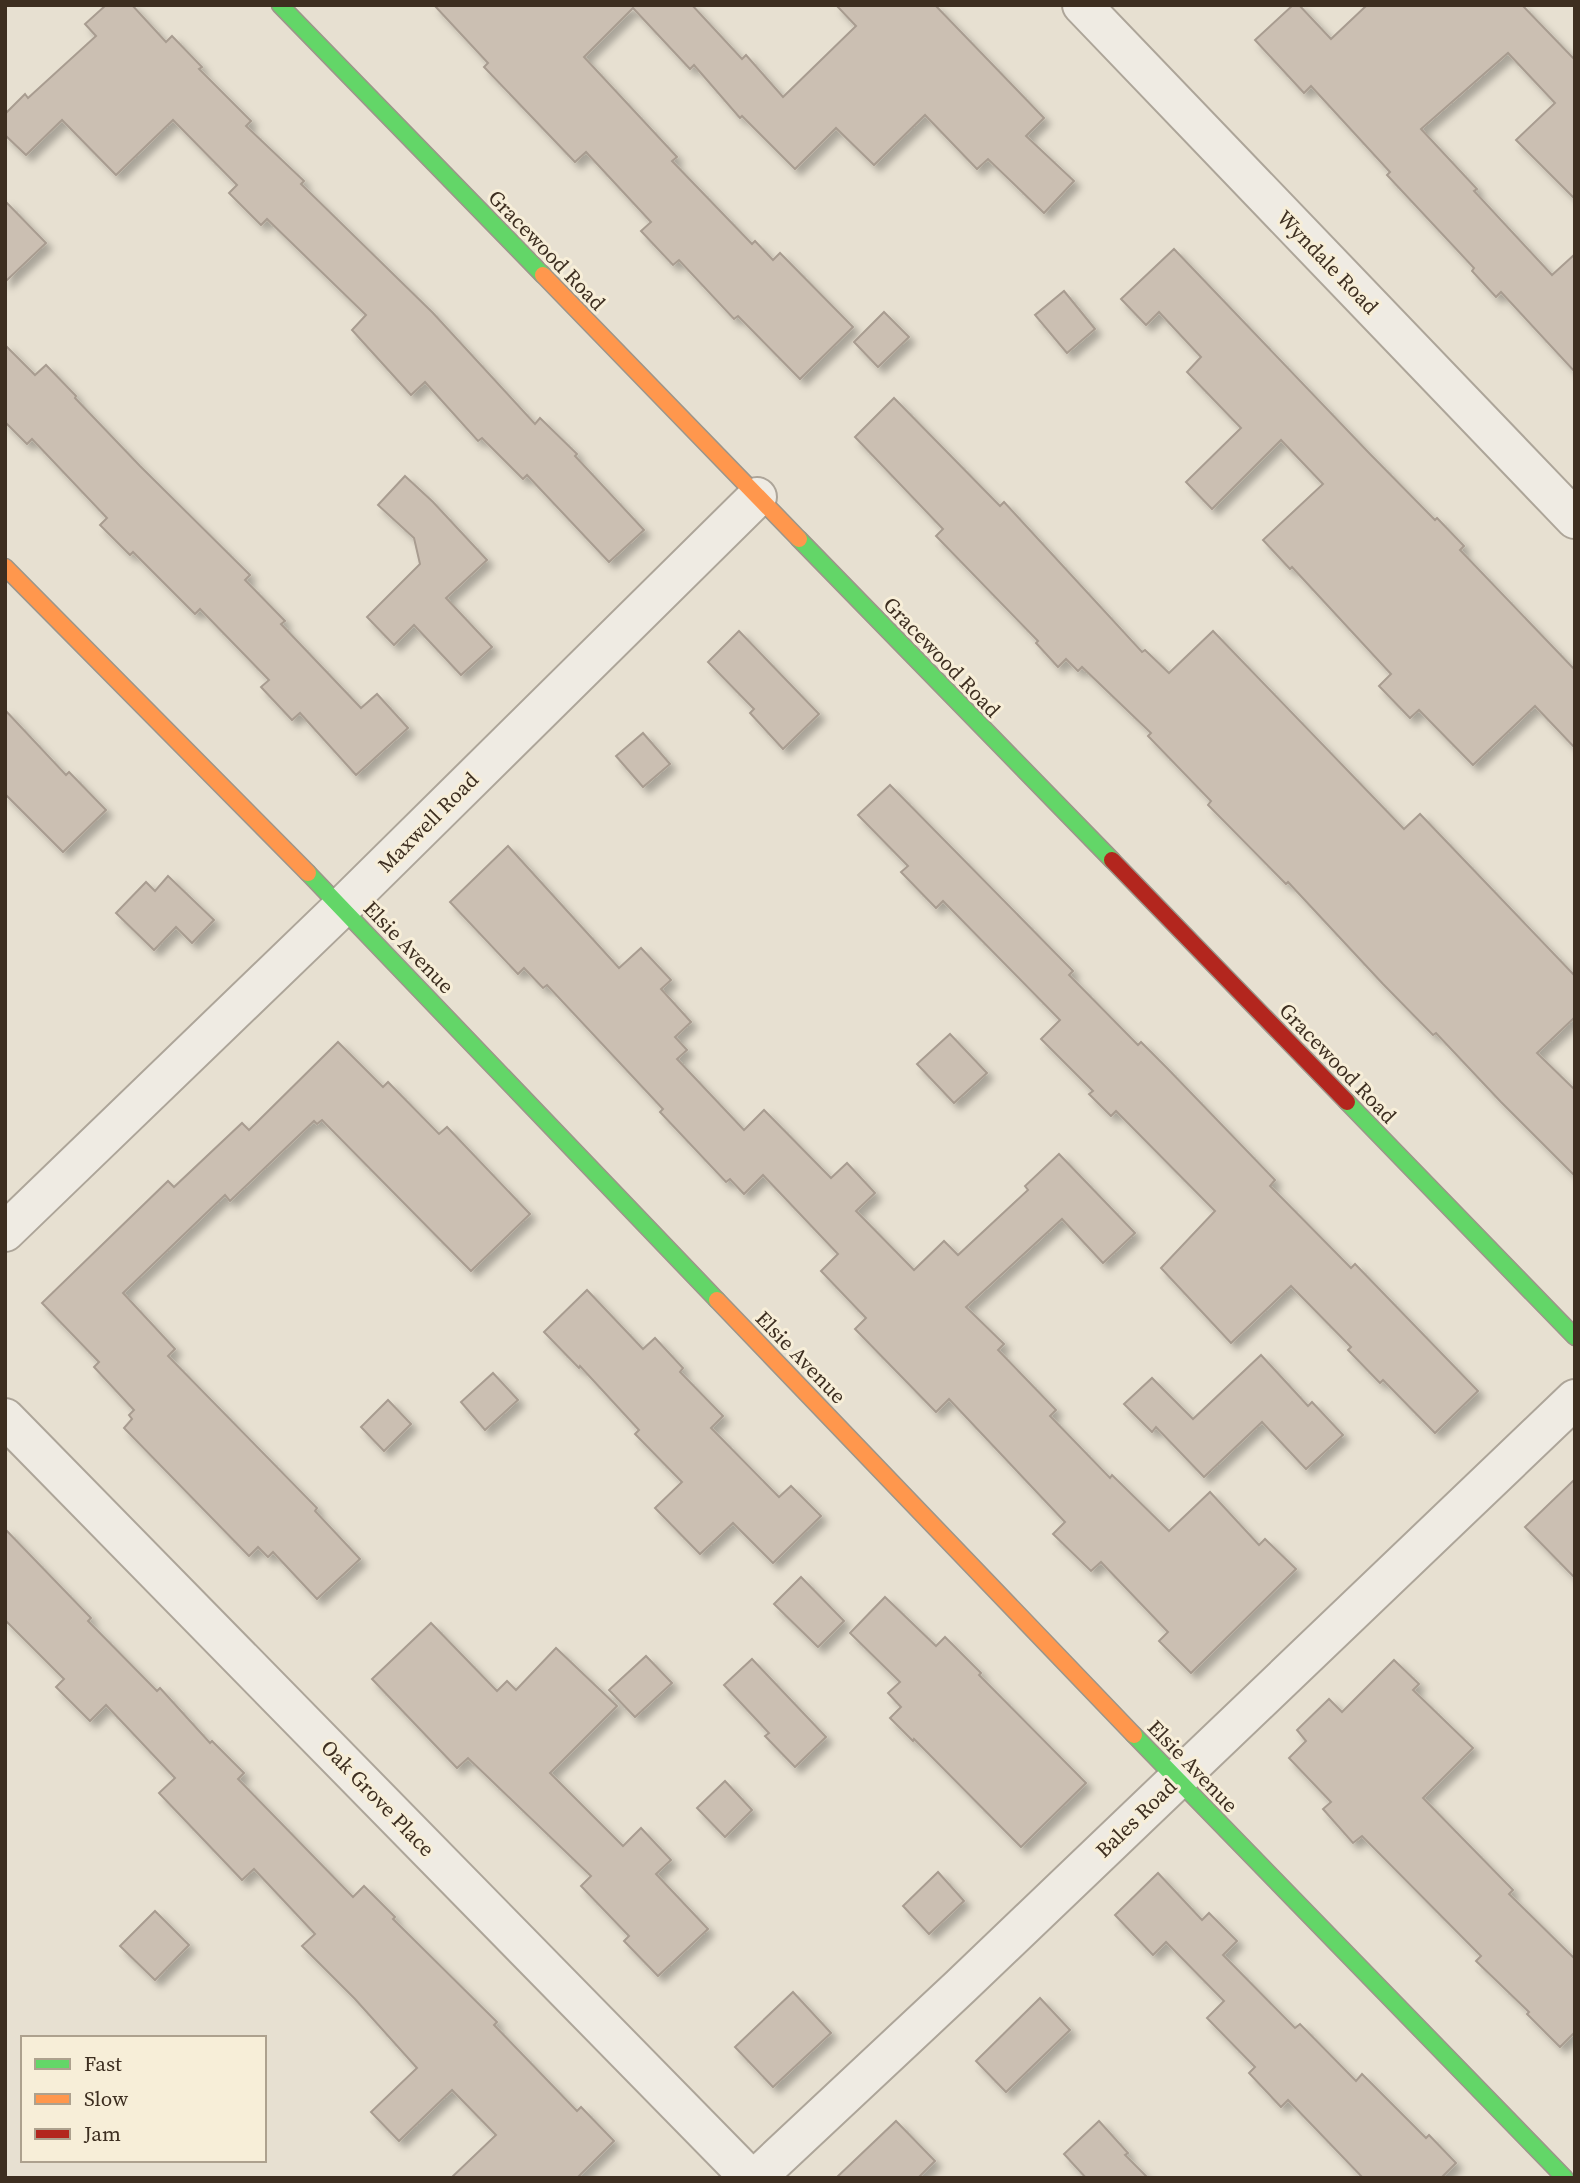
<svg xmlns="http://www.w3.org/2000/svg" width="1580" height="2183" viewBox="0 0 1580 2183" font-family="'Source Serif 4',serif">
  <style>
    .building { fill: #cbbfb2; stroke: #a89c90; stroke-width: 2; filter: url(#shadow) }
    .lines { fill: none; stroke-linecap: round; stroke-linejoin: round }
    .street-casing { stroke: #ada599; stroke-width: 42 }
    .fast-casing { stroke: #9c958a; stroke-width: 19 }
    .slow-casing { stroke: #9c958a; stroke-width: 19 }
    .jam-casing { stroke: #9c958a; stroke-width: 19 }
    .street { stroke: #efebe3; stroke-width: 38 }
    .fast { stroke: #63d668; stroke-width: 16 }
    .slow { stroke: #ff974d; stroke-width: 16 }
    .jam { stroke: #b3261e; stroke-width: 16 }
    .labels { text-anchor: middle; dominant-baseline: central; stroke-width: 6; stroke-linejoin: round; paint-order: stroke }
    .street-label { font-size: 21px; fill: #3d2e20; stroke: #f7eed8 }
  </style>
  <defs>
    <filter id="shadow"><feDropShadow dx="6" dy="6" stdDeviation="3.5" flood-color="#0004"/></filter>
  </defs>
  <rect width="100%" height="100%" fill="#e7e0d1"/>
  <g class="building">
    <path d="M 106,5 L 132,5 L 166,42 L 172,36 L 202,67 L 199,69 L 251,121 L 246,126 L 304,181 L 301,184 L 433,313 L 535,424 L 540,418 L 577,454 L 575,456 L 644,530 L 609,562 L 527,475 L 523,479 L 482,438 L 478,441 L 425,382 L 411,395 L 352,330 L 366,315 L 267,219 L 261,225 L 229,193 L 237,185 L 173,120 L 116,175 L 62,120 L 26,155 L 5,135 L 5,114 L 25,94 L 28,98 L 96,36 L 85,24 Z"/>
    <path d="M 434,5 L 692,5 L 742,59 L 746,55 L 783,97 L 856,26 L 836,5 L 935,5 L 1044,118 L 1026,136 L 1074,181 L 1044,213 L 988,159 L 977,169 L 925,115 L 874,165 L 836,128 L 795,169 L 742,116 L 740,118 L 694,65 L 690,69 L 633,8 L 584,57 L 677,157 L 672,161 L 752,244 L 755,241 L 773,260 L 780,253 L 853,327 L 800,379 L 738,316 L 734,319 L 679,260 L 673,265 L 641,231 L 651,222 L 586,152 L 575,162 L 484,67 L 488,63 Z"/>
    <path d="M 1293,5 L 1299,5 L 1331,39 L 1367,5 L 1522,5 L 1575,60 L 1575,199 L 1516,140 L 1555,103 L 1508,53 L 1421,129 L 1477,189 L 1474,191 L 1552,275 L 1575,254 L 1575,372 L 1501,292 L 1496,297 L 1472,271 L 1474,268 L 1387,175 L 1390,172 L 1311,86 L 1304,93 L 1255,40 Z"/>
    <path d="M 5,201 L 46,243 L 5,282 Z"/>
    <path d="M 1174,249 L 1370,454 L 1435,520 L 1437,518 L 1464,546 L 1460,550 L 1575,670 L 1575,748 L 1535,706 L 1473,765 L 1419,710 L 1410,718 L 1379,686 L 1391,674 L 1292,567 L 1290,569 L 1263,540 L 1323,484 L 1281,440 L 1212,509 L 1186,482 L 1241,428 L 1187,372 L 1201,357 L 1159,312 L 1146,325 L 1121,299 Z"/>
    <path d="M 1064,291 L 1095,329 L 1067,353 L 1035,315 Z"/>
    <path d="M 884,312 L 909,337 L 878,367 L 854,342 Z"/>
    <path d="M 5,345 L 35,375 L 46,365 L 76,396 L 75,398 L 140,466 L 250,575 L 245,580 L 285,621 L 281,624 L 361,708 L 377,694 L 408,728 L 356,775 L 300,713 L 292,720 L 261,687 L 269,680 L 200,609 L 195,614 L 133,552 L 130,555 L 100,525 L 107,518 L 32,439 L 27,444 L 5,422 Z"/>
    <path d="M 894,398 L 1000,506 L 1004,502 L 1142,652 L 1145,650 L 1169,673 L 1213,631 L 1404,829 L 1420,814 L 1575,976 L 1575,1017 L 1537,1053 L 1575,1090 L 1575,1176 L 1501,1102 L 1436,1033 L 1433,1035 L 1383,984 L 1288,882 L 1286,884 L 1208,805 L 1211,801 L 1148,736 L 1151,733 L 1082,667 L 1078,671 L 1066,659 L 1058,667 L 1036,643 L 1038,641 L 936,536 L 943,529 L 855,437 Z"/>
    <path d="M 405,476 L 433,502 L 487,560 L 446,598 L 492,647 L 461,675 L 414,625 L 394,645 L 367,617 L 420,564 L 414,538 L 378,505 Z"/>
    <path d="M 739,631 L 819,714 L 783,749 L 750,713 L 754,709 L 708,662 Z"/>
    <path d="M 5,710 L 66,775 L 69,772 L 106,810 L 63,852 L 5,794 Z"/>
    <path d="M 643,733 L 670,764 L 643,787 L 616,756 Z"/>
    <path d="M 890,785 L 1073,971 L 1069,975 L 1138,1045 L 1141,1042 L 1167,1068 L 1275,1180 L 1270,1186 L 1351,1268 L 1355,1264 L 1478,1391 L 1435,1433 L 1383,1380 L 1380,1383 L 1348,1350 L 1351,1347 L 1291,1286 L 1231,1343 L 1161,1268 L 1215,1211 L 1116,1111 L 1111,1116 L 1089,1094 L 1093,1091 L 1041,1039 L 1060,1020 L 943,901 L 936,908 L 901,872 L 908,866 L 858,815 Z"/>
    <path d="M 508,846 L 619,968 L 641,948 L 671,980 L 661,989 L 691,1022 L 675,1037 L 687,1050 L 677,1059 L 744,1130 L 764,1110 L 831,1178 L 847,1163 L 875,1193 L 856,1211 L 914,1270 L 944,1241 L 958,1255 L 1028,1190 L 1025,1186 L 1059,1154 L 1135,1233 L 1103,1263 L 1062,1219 L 966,1307 L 1004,1344 L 998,1350 L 1056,1410 L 1050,1416 L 1110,1478 L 1112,1475 L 1169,1531 L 1210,1492 L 1259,1545 L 1265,1539 L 1296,1569 L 1191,1673 L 1159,1641 L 1168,1632 L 1101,1562 L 1091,1571 L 1053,1534 L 1065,1522 L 949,1399 L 936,1412 L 855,1329 L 866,1318 L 821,1271 L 838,1254 L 763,1175 L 744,1194 L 730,1179 L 726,1182 L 660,1112 L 663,1109 L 547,985 L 543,988 L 524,968 L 518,974 L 450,902 Z"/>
    <path d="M 168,876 L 214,920 L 192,943 L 176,927 L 154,950 L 116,913 L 146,882 L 155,891 Z"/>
    <path d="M 950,1034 L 987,1073 L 954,1103 L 917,1064 Z"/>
    <path d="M 338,1042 L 383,1087 L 388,1082 L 439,1134 L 447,1127 L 530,1214 L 471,1271 L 322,1120 L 317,1124 L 314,1121 L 230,1201 L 225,1195 L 123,1293 L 175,1349 L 168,1356 L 317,1508 L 315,1511 L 360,1559 L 317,1599 L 273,1552 L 268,1557 L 258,1547 L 249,1556 L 124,1428 L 132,1419 L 129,1415 L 134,1410 L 94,1367 L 99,1362 L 42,1303 L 168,1181 L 174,1187 L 242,1123 L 249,1130 Z"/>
    <path d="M 587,1290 L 643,1349 L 655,1338 L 683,1368 L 680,1372 L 723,1416 L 711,1428 L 779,1497 L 791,1486 L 821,1516 L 773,1563 L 733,1523 L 700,1554 L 655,1508 L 682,1482 L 635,1434 L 639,1430 L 580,1366 L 579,1368 L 544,1332 Z"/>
    <path d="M 1261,1355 L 1308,1406 L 1312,1402 L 1343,1435 L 1306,1469 L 1262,1422 L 1204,1477 L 1156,1427 L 1152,1432 L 1124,1404 L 1152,1378 L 1193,1419 Z"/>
    <path d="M 493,1373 L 518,1400 L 485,1430 L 461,1402 Z"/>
    <path d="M 388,1400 L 411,1424 L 384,1451 L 361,1427 Z"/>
    <path d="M 1575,1479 L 1575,1578 L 1525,1527 Z"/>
    <path d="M 5,1529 L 91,1618 L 88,1621 L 157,1691 L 160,1688 L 210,1743 L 212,1741 L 244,1773 L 238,1779 L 353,1897 L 364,1886 L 395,1917 L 393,1919 L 497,2022 L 494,2025 L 577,2111 L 581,2107 L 614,2141 L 577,2178 L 451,2178 L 496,2135 L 452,2090 L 399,2141 L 371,2112 L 417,2068 L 355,1999 L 302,1946 L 315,1934 L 254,1869 L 242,1880 L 159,1793 L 175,1778 L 106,1705 L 90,1721 L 56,1687 L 64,1679 L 5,1620 Z"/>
    <path d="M 801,1577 L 844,1621 L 818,1647 L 774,1604 Z"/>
    <path d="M 885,1597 L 936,1646 L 945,1637 L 981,1673 L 979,1675 L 1086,1783 L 1021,1847 L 914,1739 L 913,1741 L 890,1718 L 901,1707 L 888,1693 L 900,1682 L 850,1633 Z"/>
    <path d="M 431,1623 L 497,1691 L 507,1681 L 516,1690 L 556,1648 L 617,1706 L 550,1773 L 623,1846 L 641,1828 L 671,1860 L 656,1874 L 708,1929 L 658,1976 L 624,1941 L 629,1936 L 581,1886 L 591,1876 L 468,1758 L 457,1768 L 372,1679 Z"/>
    <path d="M 646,1656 L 672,1683 L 635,1717 L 609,1690 Z"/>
    <path d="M 752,1659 L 826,1737 L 795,1767 L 765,1736 L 769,1733 L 724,1685 Z"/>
    <path d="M 1394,1660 L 1419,1684 L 1413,1690 L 1473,1748 L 1423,1798 L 1513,1890 L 1509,1894 L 1575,1959 L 1575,2032 L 1560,2047 L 1527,2014 L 1529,2012 L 1476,1961 L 1481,1956 L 1362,1836 L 1353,1843 L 1323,1809 L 1331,1802 L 1289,1758 L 1306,1741 L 1297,1730 L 1329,1699 L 1342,1712 Z"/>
    <path d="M 725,1781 L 752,1810 L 725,1837 L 697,1808 Z"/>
    <path d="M 938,1872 L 964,1901 L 929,1934 L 903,1906 Z"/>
    <path d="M 1158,1873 L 1202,1920 L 1209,1913 L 1237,1941 L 1223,1955 L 1295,2028 L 1300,2024 L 1356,2081 L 1362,2074 L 1426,2138 L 1429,2135 L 1456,2163 L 1441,2178 L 1363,2178 L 1288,2100 L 1281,2107 L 1249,2073 L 1255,2067 L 1207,2018 L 1224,2001 L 1166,1942 L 1153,1955 L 1115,1915 Z"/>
    <path d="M 155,1911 L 189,1945 L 155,1980 L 120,1946 Z"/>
    <path d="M 793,1992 L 831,2033 L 773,2087 L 735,2047 Z"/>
    <path d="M 1040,1998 L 1070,2030 L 1006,2092 L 976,2061 Z"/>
    <path d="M 896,2121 L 935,2161 L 918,2178 L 836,2178 Z"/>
    <path d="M 1099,2121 L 1128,2153 L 1125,2155 L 1148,2178 L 1086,2178 L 1064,2154 Z"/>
  </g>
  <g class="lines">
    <g class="street-casing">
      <g id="street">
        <path d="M 1082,5 L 1575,519"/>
        <path d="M 5,1232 L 342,907 L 757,497"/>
        <path d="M 5,1418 L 750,2178"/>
        <path d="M 756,2178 L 960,1987 L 1575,1399"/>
      </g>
    </g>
    <g class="fast-casing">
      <g id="fast">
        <path d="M 280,5 L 543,275"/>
        <path d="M 799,539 L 1112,860"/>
        <path d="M 308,873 L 717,1300"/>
        <path d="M 1347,1102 L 1575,1337"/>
        <path d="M 1134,1735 L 1565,2178"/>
      </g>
    </g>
    <g class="slow-casing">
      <g id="slow">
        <path d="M 543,275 L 799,539"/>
        <path d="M 5,567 L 308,873"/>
        <path d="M 717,1300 L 1134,1735"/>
      </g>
    </g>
    <g class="jam-casing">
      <path id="jam" d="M 1112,860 L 1347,1102"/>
    </g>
    <use href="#street" class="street"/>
    <use href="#fast" class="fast"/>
    <use href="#slow" class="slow"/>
    <use href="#jam" class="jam"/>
  </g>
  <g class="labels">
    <g class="street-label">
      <text transform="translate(547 250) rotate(46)">Gracewood Road</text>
      <text transform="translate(1328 262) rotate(46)">Wyndale Road</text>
      <text transform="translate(942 657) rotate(46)">Gracewood Road</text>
      <text transform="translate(428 822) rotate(-45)">Maxwell Road</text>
      <text transform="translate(409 947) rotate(46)">Elsie Avenue</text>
      <text transform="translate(1338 1063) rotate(46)">Gracewood Road</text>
      <text transform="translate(801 1357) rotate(46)">Elsie Avenue</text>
      <text transform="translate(1193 1766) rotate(46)">Elsie Avenue</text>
      <text transform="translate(378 1798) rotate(46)">Oak Grove Place</text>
      <text transform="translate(1136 1818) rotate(-44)">Bales Road</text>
    </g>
  </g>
  <rect width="1580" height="2183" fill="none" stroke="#3d2e20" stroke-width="14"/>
  <rect x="21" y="2036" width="245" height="126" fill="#f7eed8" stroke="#ada18e" stroke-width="2"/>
  <rect x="35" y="2059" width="35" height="10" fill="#63d668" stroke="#ada18e" stroke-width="2"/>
  <text x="84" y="2071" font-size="21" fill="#3d2e20">Fast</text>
  <rect x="35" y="2094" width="35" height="10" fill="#ff974d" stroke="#ada18e" stroke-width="2"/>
  <text x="84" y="2106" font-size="21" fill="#3d2e20">Slow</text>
  <rect x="35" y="2129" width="35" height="10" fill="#b3261e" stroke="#ada18e" stroke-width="2"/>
  <text x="84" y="2141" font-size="21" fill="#3d2e20">Jam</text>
</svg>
